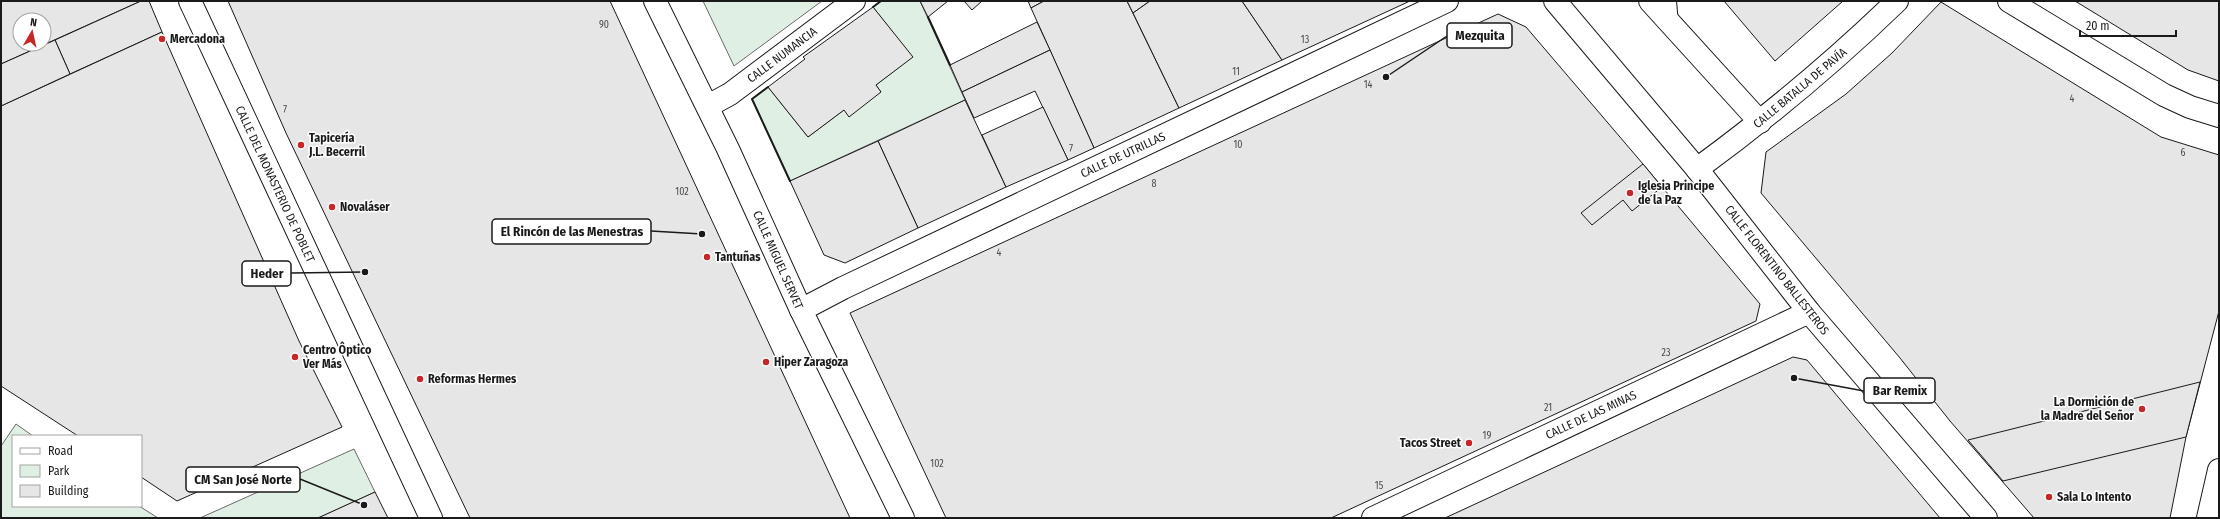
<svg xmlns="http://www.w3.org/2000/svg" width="2220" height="519" viewBox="0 0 2220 519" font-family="'Fira Sans Condensed',sans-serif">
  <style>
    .green { fill: #e0efe3; stroke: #6a6a6a }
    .building { fill: #e6e6e6; stroke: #1a1a1a; fill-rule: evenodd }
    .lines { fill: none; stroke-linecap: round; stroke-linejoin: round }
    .lane-casing { stroke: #1a1a1a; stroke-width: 16 }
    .street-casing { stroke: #1a1a1a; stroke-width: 24 }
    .secondary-casing { stroke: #1a1a1a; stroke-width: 24 }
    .lane { stroke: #fff; stroke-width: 14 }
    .street { stroke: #fff; stroke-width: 22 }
    .secondary { stroke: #fff; stroke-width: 22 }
    .wall { stroke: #1a1a1a; stroke-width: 2 }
    .poi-dot { fill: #c62828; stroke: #fff; stroke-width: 1.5 }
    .labels { text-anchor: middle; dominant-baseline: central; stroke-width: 3; stroke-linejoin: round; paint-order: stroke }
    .number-label { font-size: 10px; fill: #4d4d4d }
    .poi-label { font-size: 12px; font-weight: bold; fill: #1a1a1a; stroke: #fff; text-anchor: start }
    .street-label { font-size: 12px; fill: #1a1a1a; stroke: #fff }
    .leader { fill: none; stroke: #1a1a1a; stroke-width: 1.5 }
    .callout-dot { fill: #1a1a1a; stroke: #fff; stroke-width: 1.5 }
    .callout { fill: #fff; stroke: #1a1a1a; stroke-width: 1.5 }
    .callout-label { font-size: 13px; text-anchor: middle; font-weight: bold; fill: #1a1a1a }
  </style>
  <rect width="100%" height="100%" fill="#fff"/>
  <g class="green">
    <path d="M 703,1 L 822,1 L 734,66 Z"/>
    <path d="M 881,1 L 920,1 L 965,100 L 790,181 L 752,99 L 768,87 L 808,137 L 844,110 L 881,92 L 876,85 L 912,57 L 873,7 Z"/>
    <path d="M 16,424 L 33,436 L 13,436 L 13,506 L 139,506 L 158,518 L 1,518 L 1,446 Z"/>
    <path d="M 354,449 L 375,492 L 318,518 L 200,518 Z"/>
  </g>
  <g class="building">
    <path d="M 1,1 L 141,1 L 1,64 ZM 20,20 L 44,20 L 44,44 L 20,44 Z"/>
    <path d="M 141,1 L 149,1 L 162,32 L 70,74 L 55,40 Z"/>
    <path d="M 228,1 L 610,1 L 850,518 L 470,518 L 286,133 Z"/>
    <path d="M 920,1 L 948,1 L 928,17 Z"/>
    <path d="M 964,1 L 982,1 L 972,10 Z"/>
    <path d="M 1028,1 L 1044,1 L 1031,8 Z"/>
    <path d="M 1044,1 L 1127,1 L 1179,108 L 1094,148 L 1031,8 Z"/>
    <path d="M 1127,1 L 1150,1 L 1133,13 Z"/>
    <path d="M 1150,1 L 1242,1 L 1282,60 L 1179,108 L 1133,13 Z"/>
    <path d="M 1242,1 L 1410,1 L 1282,60 Z"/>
    <path d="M 1724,1 L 1843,1 L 1775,61 Z"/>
    <path d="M 2075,1 L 2219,1 L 2219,81 L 2188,70 Z"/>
    <path d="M 1941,2 L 2161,137 L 2219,155 L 2219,311 L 2186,437 L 2170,518 L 2034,518 L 1950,421 L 1900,358 L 1761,193 L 1766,152 L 1846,94 L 1892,53 Z"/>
    <path d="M 873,7 L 913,57 L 876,85 L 881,92 L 849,117 L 844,110 L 808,137 L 768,87 L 805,59 L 803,57 Z"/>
    <path d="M 1498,14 L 1526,27 L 1643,164 L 1760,304 L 1756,321 L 1331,518 L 946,518 L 850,313 Z"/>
    <path d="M 1037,22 L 1050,50 L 962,92 L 950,65 Z"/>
    <path d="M 162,32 L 299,341 L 342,427 L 177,501 L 141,477 L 141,436 L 78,436 L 1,386 L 1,106 Z"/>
    <path d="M 55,40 L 70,74 L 1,106 L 1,64 Z"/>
    <path d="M 1050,50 L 1094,148 L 1068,160 L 1035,91 L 974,118 L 962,92 Z"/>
    <path d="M 965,100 L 1006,187 L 918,228 L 878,141 Z"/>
    <path d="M 1043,107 L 1068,160 L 1006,187 L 982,135 Z"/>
    <path d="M 878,141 L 918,228 L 845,263 L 824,255 L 790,181 Z"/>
    <path d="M 1643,164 L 1662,187 L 1632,211 L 1623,200 L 1592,225 L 1581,213 Z"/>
    <path d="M 1793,357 L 1807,360 L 1940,518 L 1445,518 Z"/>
    <path d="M 2200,382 L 2186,437 L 2003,481 L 1968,440 Z"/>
    <path d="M 375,492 L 388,518 L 318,518 Z"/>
  </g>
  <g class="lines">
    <g class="lane-casing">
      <path id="lane" d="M 1669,1 L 1671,24"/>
    </g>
    <g class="street-casing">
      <g id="street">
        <path d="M 190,1 L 431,518"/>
        <path d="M 1555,1 L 1697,169 L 1809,312 L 1986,518"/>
        <path d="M 1650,1 L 1760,122"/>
        <path d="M 2009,1 L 2164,95 L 2190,107 L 2219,116"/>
        <path d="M 708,106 L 730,94 L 854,1"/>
        <path d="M 1697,169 C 1768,117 1834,62 1897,1"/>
        <path d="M 801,310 L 843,288 L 1447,1"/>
        <path d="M 1373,518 L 1809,312"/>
        <path d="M 2208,518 L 2219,470"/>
      </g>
    </g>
    <g class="secondary-casing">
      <path id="secondary" d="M 655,1 L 728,149 L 801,310 L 903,518"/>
    </g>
    <use href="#lane" class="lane"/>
    <use href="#street" class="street"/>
    <use href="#secondary" class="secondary"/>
    <g class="wall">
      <path d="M 873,7 L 881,1"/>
      <path d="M 928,17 L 950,65"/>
      <path d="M 768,87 L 752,99 L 790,181"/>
    </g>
  </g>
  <g class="poi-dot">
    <circle cx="162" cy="39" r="4"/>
    <circle cx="301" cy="145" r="4"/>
    <circle cx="1630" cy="193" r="4"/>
    <circle cx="332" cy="207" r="4"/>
    <circle cx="707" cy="257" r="4"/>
    <circle cx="295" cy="357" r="4"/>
    <circle cx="766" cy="362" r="4"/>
    <circle cx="420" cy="379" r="4"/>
    <circle cx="2142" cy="409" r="4"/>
    <circle cx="1469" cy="443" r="4"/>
    <circle cx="2049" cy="497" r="4"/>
  </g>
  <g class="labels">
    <g class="number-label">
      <text x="604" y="25">90</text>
      <text x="1305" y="40">13</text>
      <text x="1236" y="72">11</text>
      <text x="1368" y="85">14</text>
      <text x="2072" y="99">4</text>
      <text x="285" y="110">7</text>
      <text x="1238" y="145">10</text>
      <text x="1071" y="149">7</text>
      <text x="2183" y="153">6</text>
      <text x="1154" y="184">8</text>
      <text x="682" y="192">102</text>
      <text x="999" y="253">4</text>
      <text x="1666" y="353">23</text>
      <text x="1548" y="408">21</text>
      <text x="1487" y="436">19</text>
      <text x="937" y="464">102</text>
      <text x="1379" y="486">15</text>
    </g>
    <g class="poi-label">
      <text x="170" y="39">Mercadona</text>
      <text x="309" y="138">Tapicería<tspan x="309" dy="14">J.L. Becerril</tspan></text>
      <text x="1638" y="186">Iglesia Principe<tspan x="1638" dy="14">de la Paz</tspan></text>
      <text x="340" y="207">Novaláser</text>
      <text x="715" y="257">Tantuñas</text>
      <text x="303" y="350">Centro Ôptico<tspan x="303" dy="14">Ver Más</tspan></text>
      <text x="774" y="362">Hiper Zaragoza</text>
      <text x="428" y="379">Reformas Hermes</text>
      <text x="2134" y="402" text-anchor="end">La Dormición de<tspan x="2134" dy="14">la Madre del Señor</tspan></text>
      <text x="1461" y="443" text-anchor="end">Tacos Street</text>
      <text x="2057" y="497">Sala Lo Intento</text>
    </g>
    <g class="street-label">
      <text transform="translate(782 55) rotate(-37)">CALLE NUMANCIA</text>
      <text transform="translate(1800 88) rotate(-40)">CALLE BATALLA DE PAVÍA</text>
      <text transform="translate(1123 155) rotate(-25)">CALLE DE UTRILLAS</text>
      <text transform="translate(275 184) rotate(65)">CALLE DEL MONASTERIO DE POBLET</text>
      <text transform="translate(778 260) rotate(66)">CALLE MIGUEL SERVET</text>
      <text transform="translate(1777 270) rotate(52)">CALLE FLORENTINO BALLESTEROS</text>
      <text transform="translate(1591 415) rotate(-25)">CALLE DE LAS MINAS</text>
    </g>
  </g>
  <path class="leader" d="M1386 77L1447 36M702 234L651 231M365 272L291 273M1794 378L1864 391M364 505L300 479"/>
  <g class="callout-dot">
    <circle cx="1386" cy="77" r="4"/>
    <circle cx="702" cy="234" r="4"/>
    <circle cx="365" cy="272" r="4"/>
    <circle cx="1794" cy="378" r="4"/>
    <circle cx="364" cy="505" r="4"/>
  </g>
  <g class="callout">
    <rect x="1447" y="23" width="65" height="25" rx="4"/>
    <rect x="492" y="219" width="159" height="25" rx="4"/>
    <rect x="242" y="261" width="49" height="25" rx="4"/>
    <rect x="1864" y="378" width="71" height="25" rx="4"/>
    <rect x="186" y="467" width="114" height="25" rx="4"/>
  </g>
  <g class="callout-label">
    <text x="1480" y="40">Mezquita</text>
    <text x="572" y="236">El Rincón de las Menestras</text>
    <text x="267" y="278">Heder</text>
    <text x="1900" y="395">Bar Remix</text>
    <text x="243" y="484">CM San José Norte</text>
  </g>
  <rect width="2220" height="519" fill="none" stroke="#1a1a1a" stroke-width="4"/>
  <rect x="12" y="435" width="130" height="72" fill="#ffffff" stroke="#a3a3a3"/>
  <rect x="20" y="448" width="20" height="6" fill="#ffffff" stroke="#a3a3a3"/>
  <text x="48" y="455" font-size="12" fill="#1a1a1a">Road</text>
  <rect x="20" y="465" width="20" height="12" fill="#e0efe3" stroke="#a3a3a3"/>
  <text x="48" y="475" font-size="12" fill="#1a1a1a">Park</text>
  <rect x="20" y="485" width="20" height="12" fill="#e6e6e6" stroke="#a3a3a3"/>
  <text x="48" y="495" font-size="12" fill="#1a1a1a">Building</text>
  <g transform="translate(32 32) rotate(9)"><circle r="19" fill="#ffffff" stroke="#a3a3a3"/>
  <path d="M0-3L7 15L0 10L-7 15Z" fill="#c62828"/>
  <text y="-6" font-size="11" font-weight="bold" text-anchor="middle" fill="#1a1a1a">N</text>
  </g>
  <path d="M2080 30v6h96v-6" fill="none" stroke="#1a1a1a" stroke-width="2"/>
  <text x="2086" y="30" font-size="12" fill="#1a1a1a" stroke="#ffffff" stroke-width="3" paint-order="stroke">20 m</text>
</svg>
